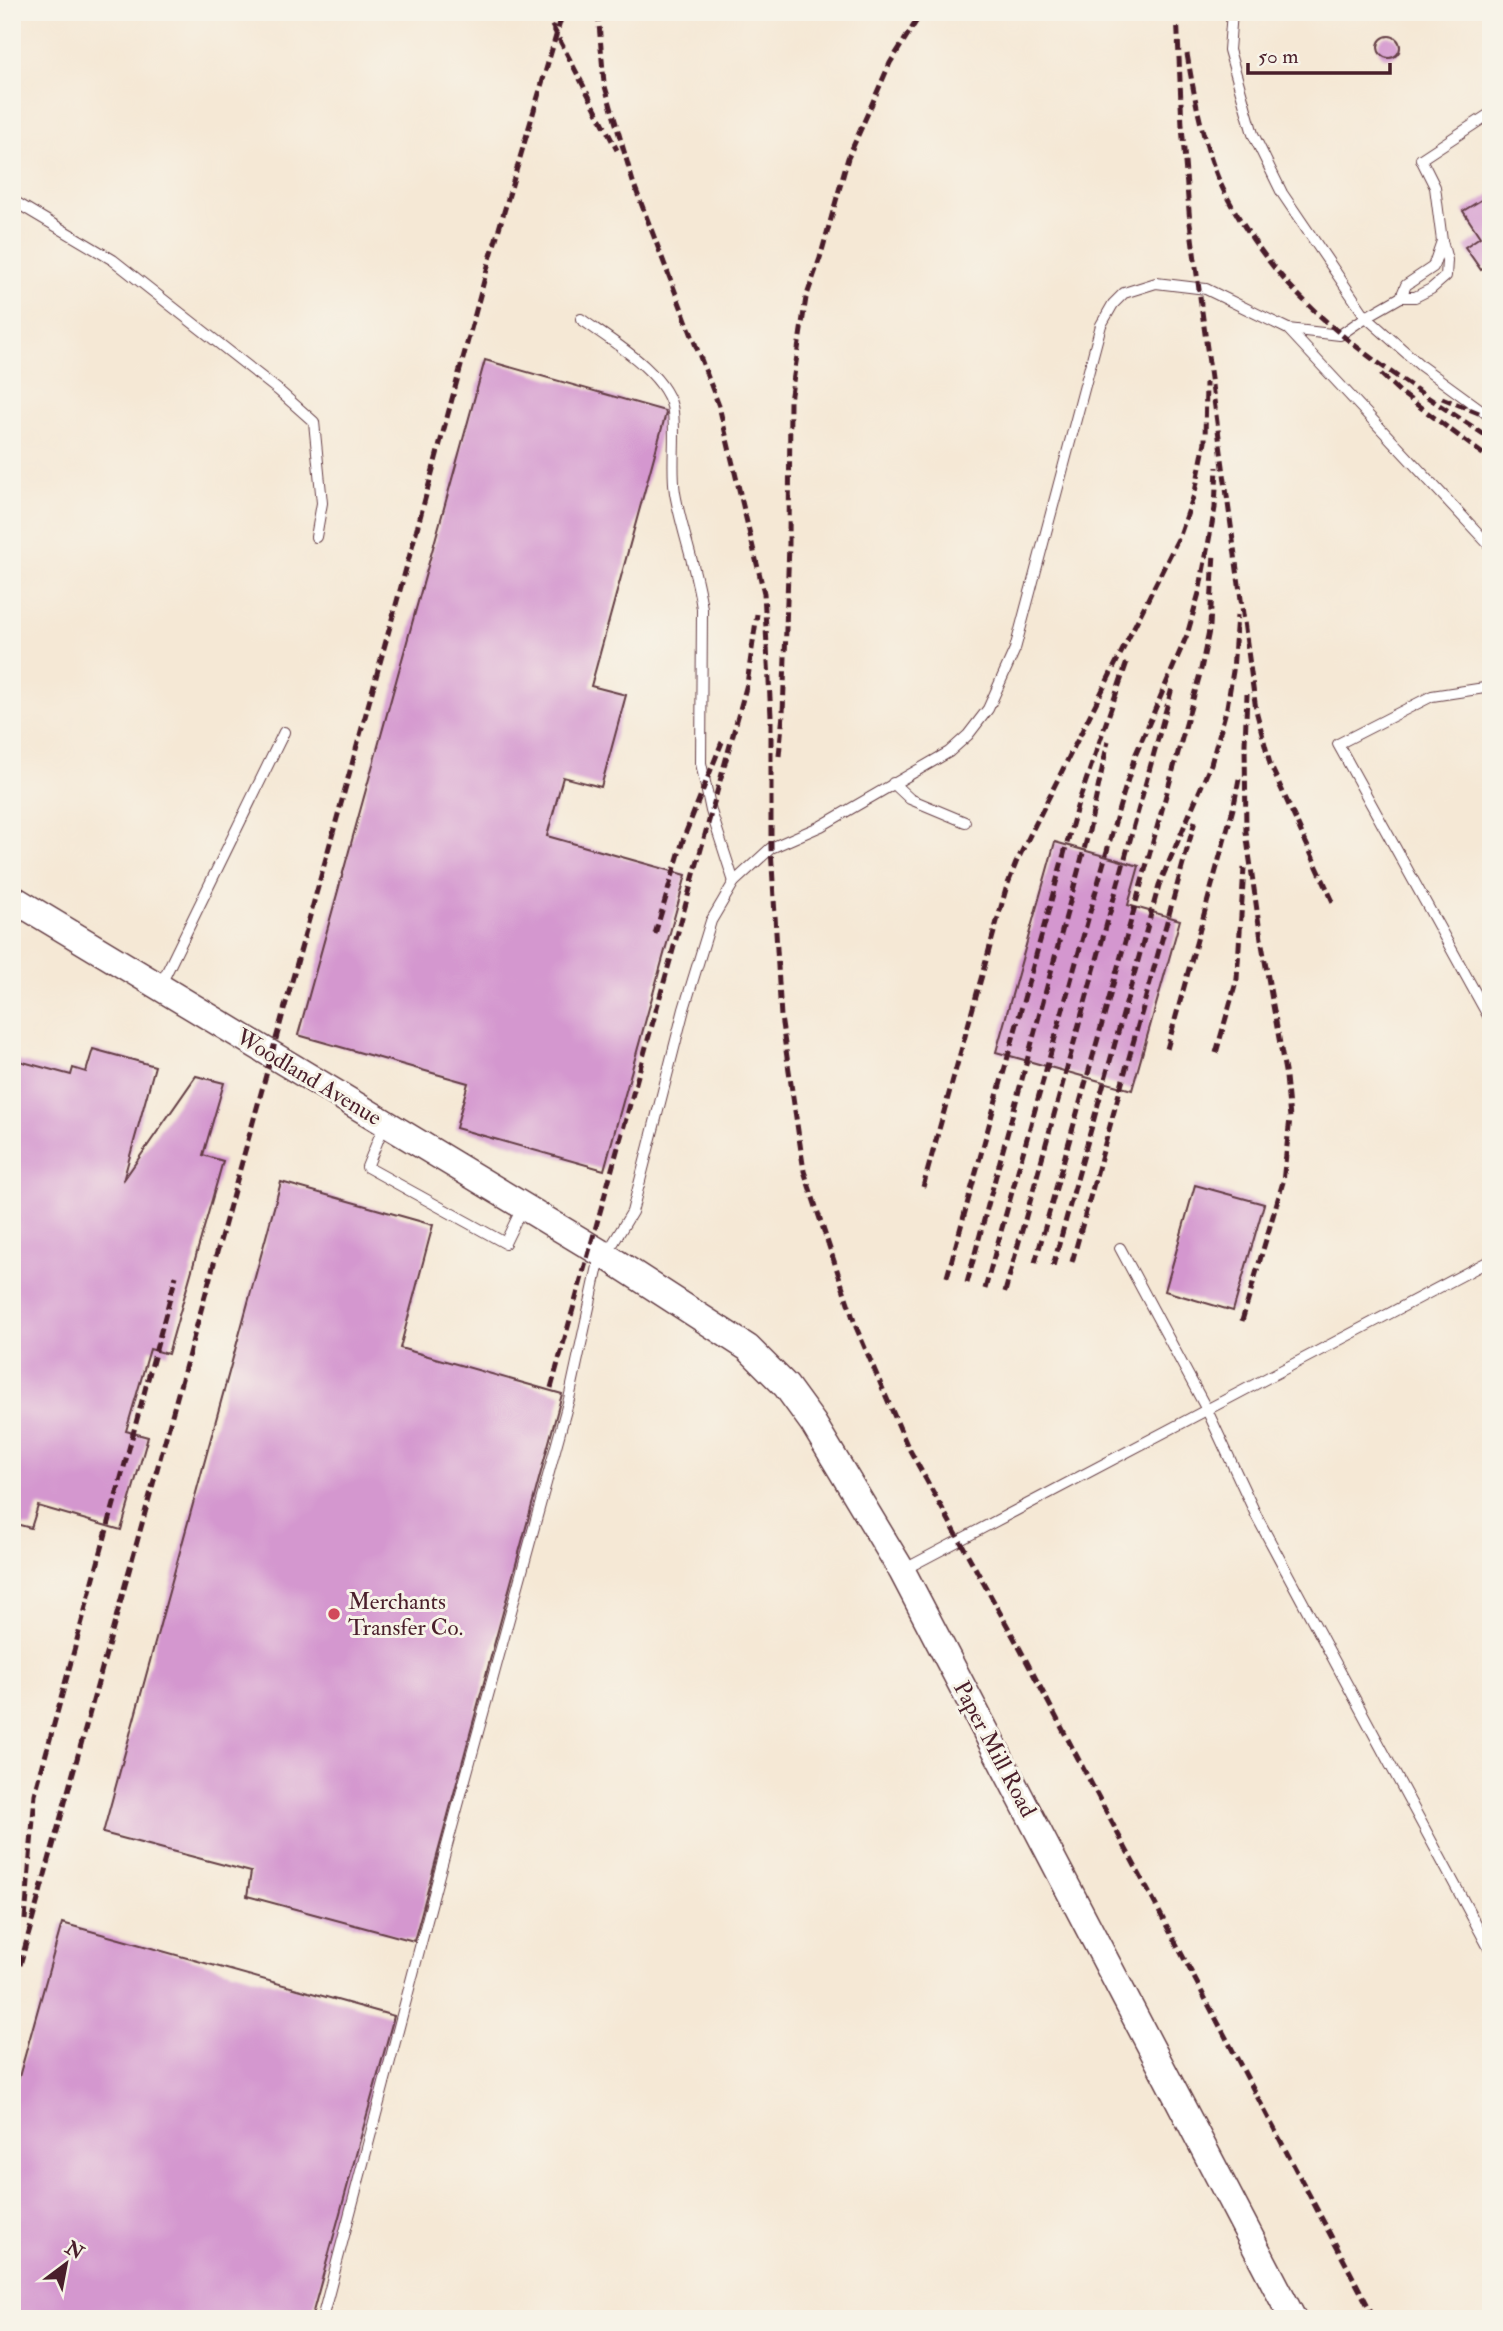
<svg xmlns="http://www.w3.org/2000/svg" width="1503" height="2331" viewBox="0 0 1503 2331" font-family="'IM FELL Double Pica',serif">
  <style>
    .building { fill: #d497cf }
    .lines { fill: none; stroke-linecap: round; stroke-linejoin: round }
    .lane-casing { stroke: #643d44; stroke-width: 12 }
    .secondary-casing { stroke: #643d44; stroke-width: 29 }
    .lane { stroke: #fff; stroke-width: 10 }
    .secondary { stroke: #fff; stroke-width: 26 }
    .rail { stroke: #4a1f2b; stroke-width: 5; stroke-dasharray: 10 5; stroke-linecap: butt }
    .poi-dot { fill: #d1495b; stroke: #f7f3e8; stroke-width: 2.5 }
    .labels { text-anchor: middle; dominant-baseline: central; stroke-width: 6; stroke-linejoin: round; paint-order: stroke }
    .street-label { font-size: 23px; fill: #4a1f2b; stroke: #f7f3e8 }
    .poi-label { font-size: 23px; fill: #4a1f2b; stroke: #f7f3e8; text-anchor: start }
  </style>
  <rect width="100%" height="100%" fill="#f7f3e8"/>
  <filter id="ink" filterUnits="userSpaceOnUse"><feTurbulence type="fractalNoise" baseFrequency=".0143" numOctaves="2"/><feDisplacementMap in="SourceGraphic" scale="14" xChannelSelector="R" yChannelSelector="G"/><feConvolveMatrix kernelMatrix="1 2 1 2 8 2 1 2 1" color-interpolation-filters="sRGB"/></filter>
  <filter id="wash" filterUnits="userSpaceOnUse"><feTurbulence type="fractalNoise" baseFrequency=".00686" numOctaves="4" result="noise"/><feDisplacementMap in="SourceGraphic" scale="28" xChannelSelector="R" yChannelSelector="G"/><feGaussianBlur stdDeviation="1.57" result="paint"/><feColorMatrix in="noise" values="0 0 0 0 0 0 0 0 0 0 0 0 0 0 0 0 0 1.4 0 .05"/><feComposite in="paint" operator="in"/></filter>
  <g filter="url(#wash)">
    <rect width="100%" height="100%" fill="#f5e8d5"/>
    <g id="blocks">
      <g class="building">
        <circle cx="1389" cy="47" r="11"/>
        <path d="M 1491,194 L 1491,263 L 1481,270 L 1465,247 L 1480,237 L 1463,211 Z"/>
        <path d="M 485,360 L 665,411 L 666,413 L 591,686 L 626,695 L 601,787 L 563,777 L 547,836 L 686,875 L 604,1170 L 456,1128 L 468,1083 L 298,1035 Z"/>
        <path d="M 1055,842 L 1139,866 L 1128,905 L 1180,920 L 1132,1090 L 996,1052 Z"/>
        <path d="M 93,1049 L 155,1066 L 123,1181 L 196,1076 L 224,1083 L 203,1155 L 223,1161 L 168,1354 L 150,1349 L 126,1431 L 148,1437 L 121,1530 L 38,1506 L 31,1528 L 12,1523 L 12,1059 L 71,1075 L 73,1068 L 86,1072 Z"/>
        <path d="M 281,1182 L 433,1225 L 400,1348 L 562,1394 L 414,1941 L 247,1896 L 251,1872 L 103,1833 Z"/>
        <path d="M 1195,1185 L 1264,1204 L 1233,1311 L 1165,1291 Z"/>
        <path d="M 62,1923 L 394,2016 L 311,2319 L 12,2319 L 12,2102 Z"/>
      </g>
    </g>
  </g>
  <g filter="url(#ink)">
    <use href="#blocks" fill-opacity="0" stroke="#643d44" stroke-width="2"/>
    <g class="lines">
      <g class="lane-casing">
        <g id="lane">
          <path d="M 1232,12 L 1229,50 L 1253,134 L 1282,193 L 1366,317 L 1421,366 L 1491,417"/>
          <path d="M 12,200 L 113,260 L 278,390 L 314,422 L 322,503 L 316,537"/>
          <path d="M 1442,241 L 1435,187 L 1421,159 L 1491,113"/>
          <path d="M 581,319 C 610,340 669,374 673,412 C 676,439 671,467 675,493 C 682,533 697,569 702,609 L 701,763 L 711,811 L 734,882"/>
          <path d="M 1288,329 L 1340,335 L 1366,317 L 1401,297 L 1415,297 L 1431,289 L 1446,276 L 1447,260 L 1442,241 L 1433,267 L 1406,285 L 1401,297"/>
          <path d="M 1491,687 L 1432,696 L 1338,744 L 1491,1021"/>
          <path d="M 893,783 L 910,799 L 965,822"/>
          <path d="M 12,927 L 26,907"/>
          <path d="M 160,986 L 284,732"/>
          <path d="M 385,1123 L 367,1167 L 505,1243 L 522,1208"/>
          <path d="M 1120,1248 L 1207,1410 L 1257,1517 L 1491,1952"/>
          <path d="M 606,1255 L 632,1212 L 684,1009 L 711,921 L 734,882 L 771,848 L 821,826 L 949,752 L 968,735 L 988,709 L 1015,649 L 1101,325 L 1113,304 L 1124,293 L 1156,283 L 1206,289 L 1288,329 L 1491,547"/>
          <path d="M 903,1570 L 1491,1260"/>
          <path d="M 322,2319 L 440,1871 L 569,1399 L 600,1257"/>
        </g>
      </g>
      <g class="secondary-casing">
        <path id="secondary" d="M 12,898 L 606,1256 L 748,1348 L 786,1386 L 813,1423 L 902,1571 L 1293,2319"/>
      </g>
      <use href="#lane" class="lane"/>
      <use href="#secondary" class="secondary"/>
      <g class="rail">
        <path d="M 545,12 L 617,150"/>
        <path d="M 598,12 L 604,83 L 633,182 L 719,406 L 764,593 L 771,716 L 771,848 L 781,1017 L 804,1171 L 856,1327 L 907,1445 L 1019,1647 L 1375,2319"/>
        <path d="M 1177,12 L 1182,126 L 1190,223 L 1256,710 L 1270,764 L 1334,904"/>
        <path d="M 1187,54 C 1194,94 1201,134 1216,173 C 1225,196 1238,217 1252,238 C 1314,329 1401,379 1491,439"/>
        <path d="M 1381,374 L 1400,392 L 1491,460"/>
        <path d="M 1442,398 L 1491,418"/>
        <path d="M 779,756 L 783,714 L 789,544 L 790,401 L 806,298 L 820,258 L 848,158 L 890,63 L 922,12"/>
        <path d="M 655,934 L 684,837 L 722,742"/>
        <path d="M 1167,1049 L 1234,805 L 1239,779"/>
        <path d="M 1216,1053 L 1237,979 L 1244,868"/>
        <path d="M 923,1187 L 1006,889 L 1016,863 L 1180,535 L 1195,492 L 1205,442 L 1206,382"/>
        <path d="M 1072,1262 L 1195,821"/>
        <path d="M 1035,1263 L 1200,674 L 1210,626 L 1214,552"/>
        <path d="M 1053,1266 L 1159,885 L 1211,764 L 1227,707 L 1233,671 L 1237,615"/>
        <path d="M 947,1277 L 1077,807 L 1128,659"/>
        <path d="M 967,1283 L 1089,831 L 1108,741"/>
        <path d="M 985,1289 L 1117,815 L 1135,756 L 1187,635 L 1199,593 L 1215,508 L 1217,467"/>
        <path d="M 1005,1292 L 1172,688"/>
        <path d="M 1242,1321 L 1283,1182 L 1290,1118 L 1286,1077 L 1261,939 L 1246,832 L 1245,744 L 1247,694"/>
        <path d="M 551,1388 L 747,684 L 757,614"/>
        <path d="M 25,1920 L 35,1794 L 176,1276"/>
        <path d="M 12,1994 L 415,536 L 488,266 L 563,12"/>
      </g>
    </g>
  </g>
  <circle class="poi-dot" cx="334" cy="1614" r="7"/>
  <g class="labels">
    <g class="street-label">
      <text transform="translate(309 1077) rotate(31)">Woodland Avenue</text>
      <text transform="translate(995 1749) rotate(62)">Paper Mill Road</text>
    </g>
    <g class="poi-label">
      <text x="348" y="1601">Merchants<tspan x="348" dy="26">Transfer Co.</tspan></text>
    </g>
  </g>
  <rect width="1503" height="2331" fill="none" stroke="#f7f3e8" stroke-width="42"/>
  <g transform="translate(66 2264) rotate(32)" stroke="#f7f3e8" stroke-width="5" paint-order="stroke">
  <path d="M0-5L12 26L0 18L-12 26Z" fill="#4a1f2b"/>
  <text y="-10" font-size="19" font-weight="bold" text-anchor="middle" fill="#4a1f2b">N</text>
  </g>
  <path d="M1248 63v10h142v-10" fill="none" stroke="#4a1f2b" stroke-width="3.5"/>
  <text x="1258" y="63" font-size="21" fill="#4a1f2b" stroke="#f7f3e8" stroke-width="5" paint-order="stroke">50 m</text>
</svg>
